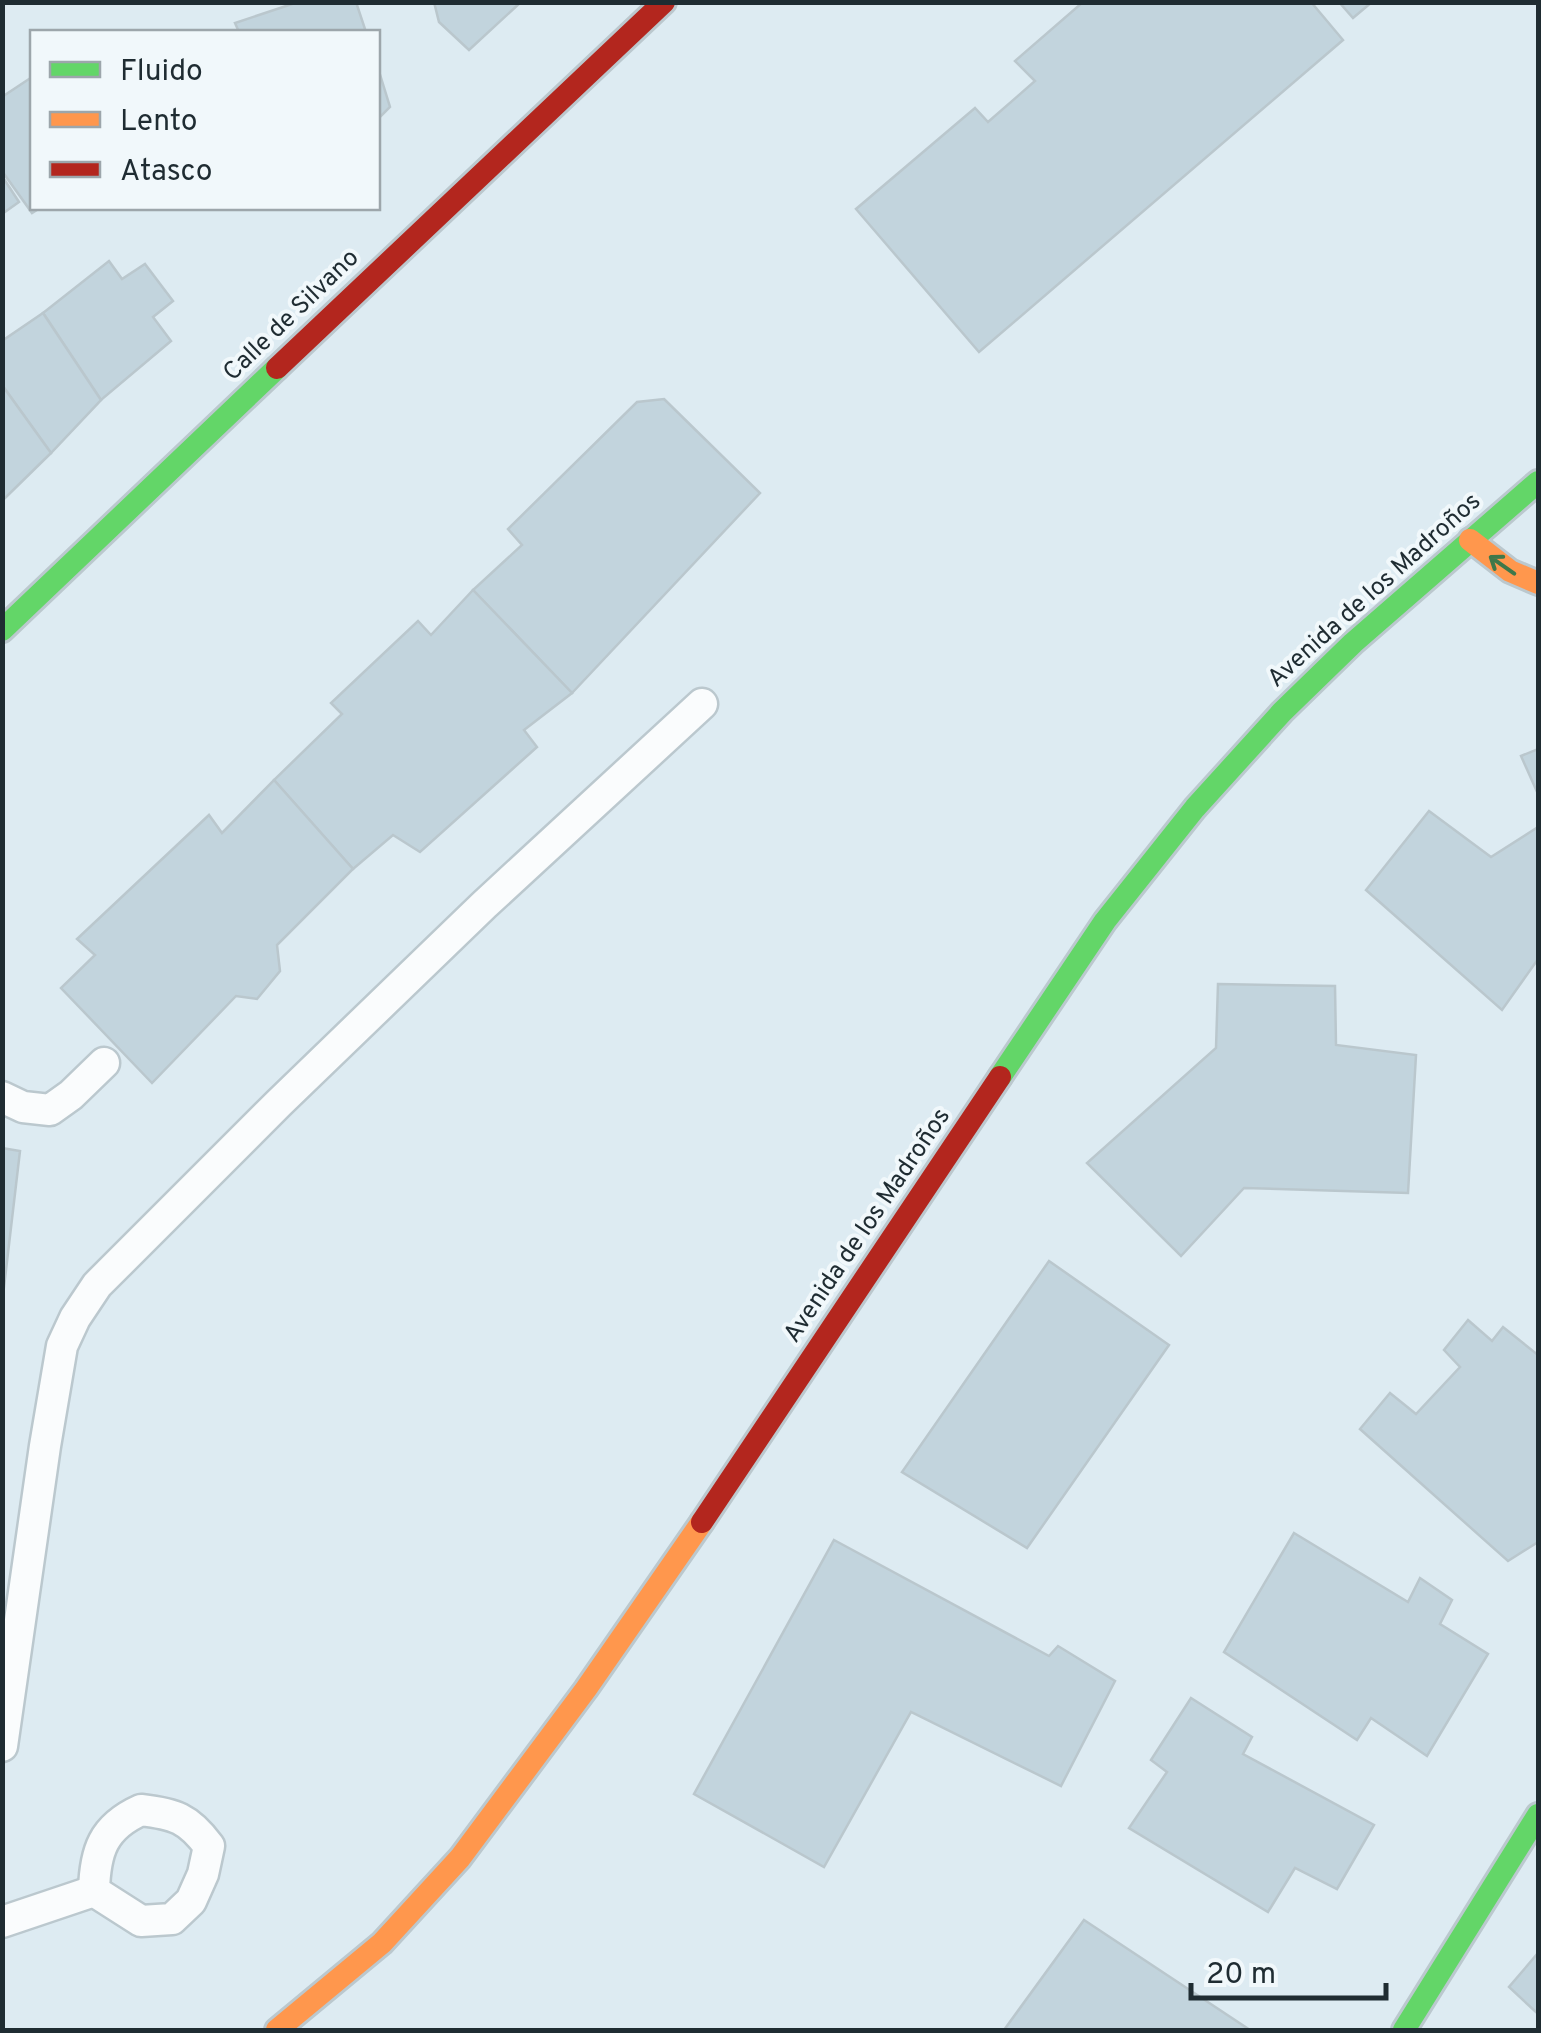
<svg xmlns="http://www.w3.org/2000/svg" width="1541" height="2033" viewBox="0 0 1541 2033" font-family="Overpass,sans-serif">
  <style>
    .building { fill: #c2d4dd; stroke: #bac7cd; stroke-width: 2.5 }
    .lines { fill: none; stroke-linecap: round; stroke-linejoin: round }
    .lane-casing { stroke: #bbc8ce; stroke-width: 35 }
    .fast-casing { stroke: #bbc8ce; stroke-width: 28 }
    .slow-casing { stroke: #bbc8ce; stroke-width: 28 }
    .jam-casing { stroke: #bbc8ce; stroke-width: 28 }
    .lane { stroke: #fafcfd; stroke-width: 30 }
    .fast { stroke: #63d668; stroke-width: 22 }
    .slow { stroke: #ff974d; stroke-width: 22 }
    .jam { stroke: #b3261e; stroke-width: 22 }
    .oneway { stroke: #3e784a }
    .labels { text-anchor: middle; dominant-baseline: central; stroke-width: 8; stroke-linejoin: round; paint-order: stroke }
    .street-label { font-size: 25px; fill: #1f2c32; stroke: #f1f8fb }
  </style>
  <rect width="100%" height="100%" fill="#ddebf2"/>
  <g class="building">
    <path d="M 298,2 L 356,2 L 366,32 L 239,32 L 235,23 Z"/>
    <path d="M 434,2 L 521,2 L 469,50 L 439,22 Z"/>
    <path d="M 1083,2 L 1311,2 L 1343,40 L 979,352 L 856,209 L 975,108 L 988,122 L 1035,81 L 1015,61 Z"/>
    <path d="M 1339,2 L 1372,2 L 1353,18 Z"/>
    <path d="M 378,68 L 390,107 L 378,119 Z"/>
    <path d="M 32,77 L 32,208 L 40,208 L 32,213 L 2,171 L 2,97 Z"/>
    <path d="M 2,176 L 19,202 L 2,214 Z"/>
    <path d="M 109,261 L 122,279 L 145,264 L 173,301 L 153,317 L 171,341 L 101,400 L 43,313 Z"/>
    <path d="M 43,313 L 101,400 L 51,453 L 2,385 L 2,341 Z"/>
    <path d="M 2,385 L 51,453 L 2,501 Z"/>
    <path d="M 664,399 L 760,493 L 572,693 L 473,590 L 522,545 L 508,529 L 637,402 Z"/>
    <path d="M 473,590 L 572,693 L 524,730 L 537,747 L 420,852 L 393,835 L 353,869 L 274,780 L 342,714 L 331,703 L 418,621 L 431,635 Z"/>
    <path d="M 1538,749 L 1538,794 L 1521,756 Z"/>
    <path d="M 274,780 L 353,869 L 277,945 L 280,971 L 257,999 L 236,996 L 152,1083 L 61,988 L 95,955 L 77,939 L 209,815 L 222,833 Z"/>
    <path d="M 1429,811 L 1491,857 L 1538,827 L 1538,959 L 1502,1010 L 1366,890 Z"/>
    <path d="M 1218,984 L 1335,986 L 1336,1045 L 1416,1055 L 1408,1193 L 1244,1188 L 1181,1256 L 1087,1163 L 1216,1048 Z"/>
    <path d="M 2,1148 L 20,1151 L 2,1304 Z"/>
    <path d="M 1049,1261 L 1169,1345 L 1027,1548 L 902,1472 Z"/>
    <path d="M 1468,1320 L 1492,1341 L 1503,1327 L 1538,1355 L 1538,1542 L 1508,1561 L 1360,1429 L 1390,1393 L 1416,1414 L 1460,1367 L 1444,1350 Z"/>
    <path d="M 1294,1533 L 1408,1602 L 1420,1578 L 1452,1600 L 1440,1624 L 1488,1654 L 1427,1756 L 1371,1718 L 1357,1740 L 1224,1652 Z"/>
    <path d="M 834,1540 L 1049,1656 L 1058,1646 L 1115,1681 L 1061,1786 L 911,1712 L 824,1867 L 694,1794 Z"/>
    <path d="M 1191,1698 L 1252,1737 L 1243,1754 L 1374,1825 L 1337,1889 L 1295,1868 L 1268,1912 L 1129,1828 L 1167,1772 L 1151,1760 Z"/>
    <path d="M 1084,1920 L 1250,2030 L 1004,2030 Z"/>
    <path d="M 1538,1953 L 1538,2014 L 1509,1987 Z"/>
  </g>
  <g class="lines">
    <g class="lane-casing">
      <g id="lane">
        <path d="M 2,1097 L 23,1107 L 50,1110 L 71,1095 L 104,1063"/>
        <path d="M 2,1746 L 45,1446 L 62,1346 L 75,1318 L 97,1285 L 279,1103 L 484,905 L 702,704"/>
        <path d="M 141,1810 C 175,1814 188,1818 209,1846 L 203,1874 L 191,1901 L 172,1919 L 141,1921 L 94,1891 C 95,1851 103,1827 141,1810 Z"/>
        <path d="M 2,1922 L 94,1891"/>
      </g>
    </g>
    <g class="fast-casing">
      <g id="fast">
        <path d="M 2,630 L 277,368"/>
        <path d="M 1000,1077 L 1105,921 L 1195,808 L 1282,712 L 1353,643 L 1538,482"/>
        <path d="M 1404,2030 L 1538,1815"/>
      </g>
    </g>
    <g class="slow-casing">
      <g id="slow">
        <path d="M 1470,540 L 1510,571 L 1538,583"/>
        <path d="M 277,2030 L 382,1943 L 460,1858 L 586,1689 L 702,1522"/>
      </g>
    </g>
    <g class="jam-casing">
      <g id="jam">
        <path d="M 277,368 L 664,2"/>
        <path d="M 702,1522 L 1000,1077"/>
      </g>
    </g>
    <use href="#lane" class="lane"/>
    <use href="#fast" class="fast"/>
    <use href="#slow" class="slow"/>
    <use href="#jam" class="jam"/>
  </g>
  <defs><path id="oneway-shaft" d="M-6 0H5M1.5-3L5.5 0L1.5 3" fill="none" stroke-width="1.6" stroke-linecap="round" stroke-linejoin="round" transform="scale(2.5)"/></defs>
  <use class="oneway" href="#oneway-shaft" transform="translate(1502 565) rotate(-145)"/>
  <g class="labels">
    <g class="street-label">
      <text transform="translate(292 316) rotate(-44)">Calle de Silvano</text>
      <text transform="translate(1375 591) rotate(-42)">Avenida de los Madroños</text>
      <text transform="translate(868 1226) rotate(-56)">Avenida de los Madroños</text>
    </g>
  </g>
  <rect width="1541" height="2033" fill="none" stroke="#1f2c32" stroke-width="10"/>
  <rect x="30" y="30" width="350" height="180" fill="#f1f8fb" stroke="#9da6ab" stroke-width="2.5"/>
  <rect x="50" y="62" width="50" height="15" fill="#63d668" stroke="#9da6ab" stroke-width="2.5"/>
  <text x="120" y="80" font-size="30" fill="#1f2c32">Fluido</text>
  <rect x="50" y="112" width="50" height="15" fill="#ff974d" stroke="#9da6ab" stroke-width="2.5"/>
  <text x="120" y="130" font-size="30" fill="#1f2c32">Lento</text>
  <rect x="50" y="162" width="50" height="15" fill="#b3261e" stroke="#9da6ab" stroke-width="2.5"/>
  <text x="120" y="180" font-size="30" fill="#1f2c32">Atasco</text>
  <path d="M1191 1983v15h195v-15" fill="none" stroke="#1f2c32" stroke-width="5"/>
  <text x="1206" y="1983" font-size="30" fill="#1f2c32" stroke="#f1f8fb" stroke-width="8" paint-order="stroke">20 m</text>
</svg>
